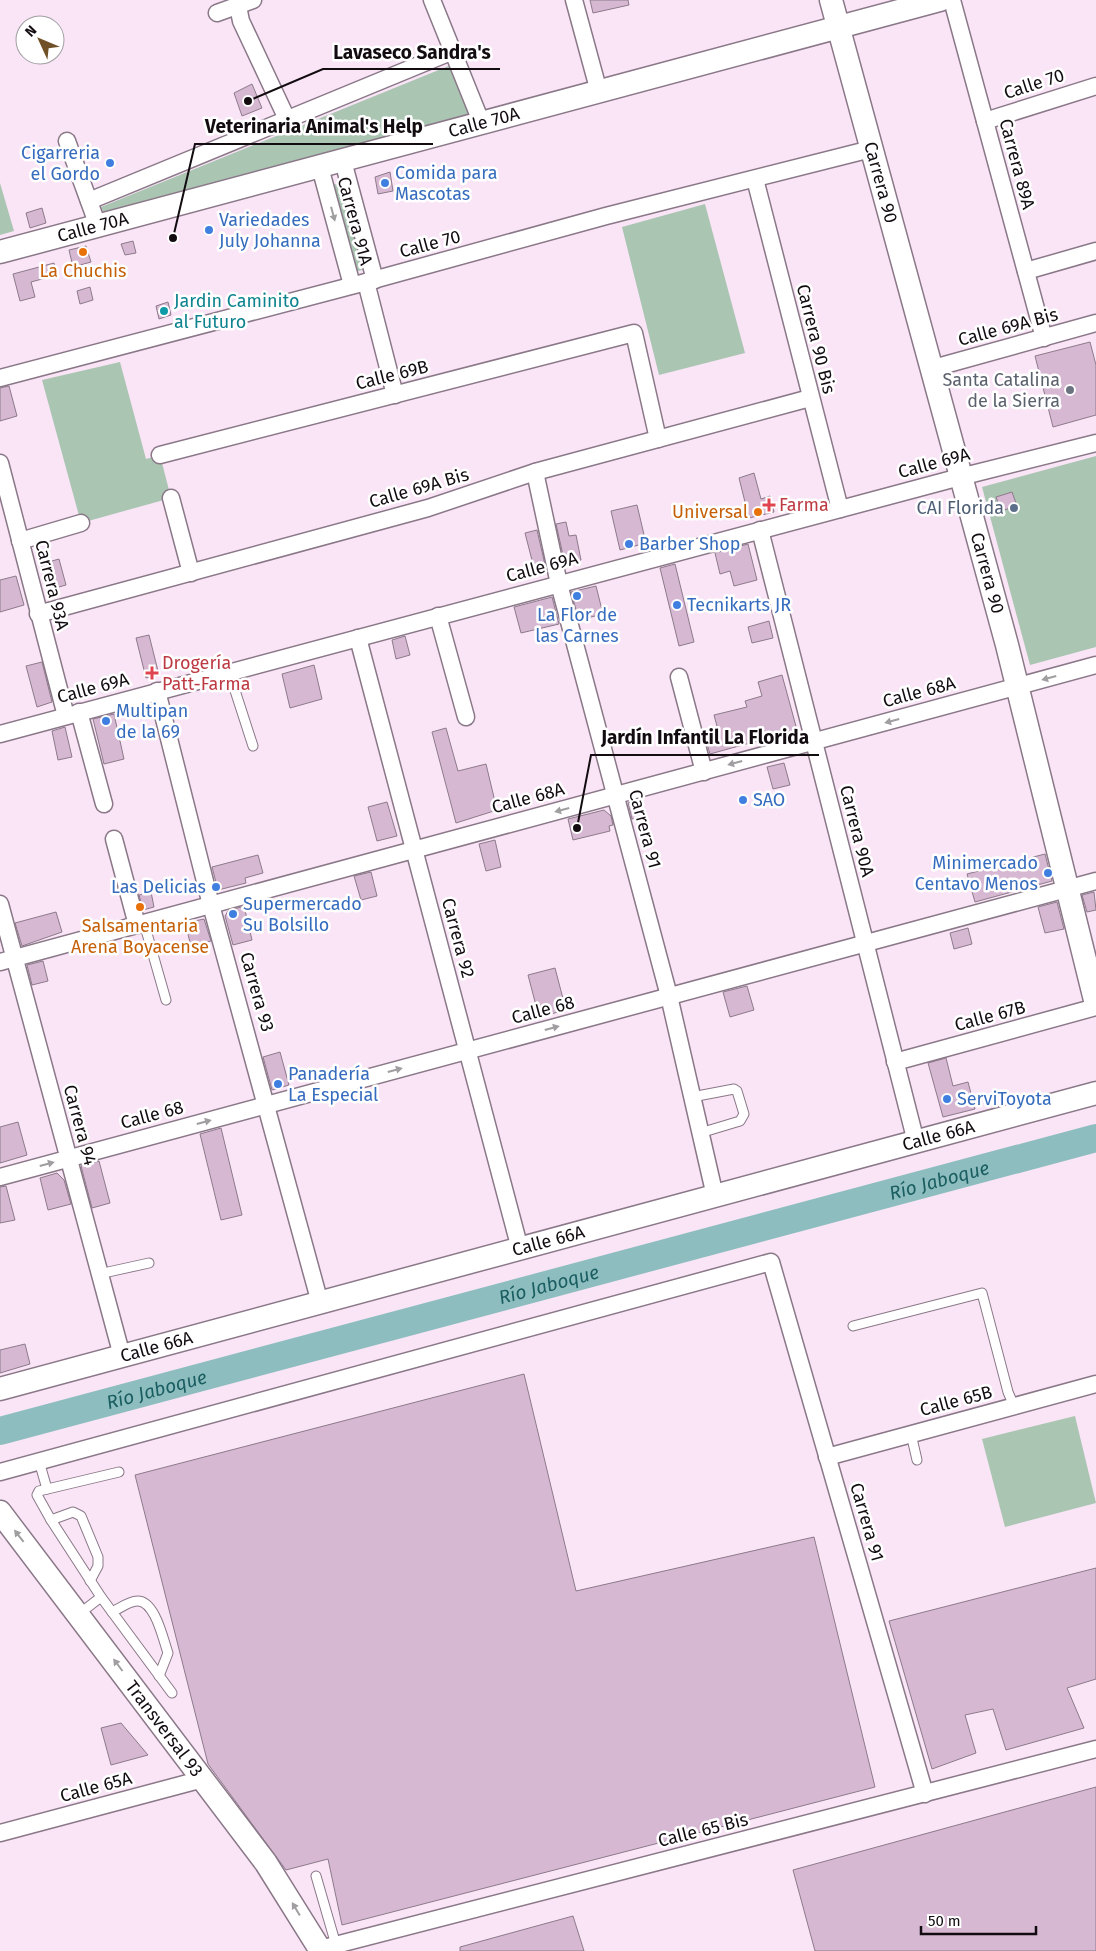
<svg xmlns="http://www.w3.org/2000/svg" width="1096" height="1951" viewBox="0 0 1096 1951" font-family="'Fira Sans',sans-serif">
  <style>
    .green { fill: #abc5b3 }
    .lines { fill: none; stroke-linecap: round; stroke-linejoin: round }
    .river { stroke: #8dbdbf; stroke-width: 28 }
    .building { fill: #d7b8d3; stroke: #8c7a8a }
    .lane-casing { stroke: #8a7888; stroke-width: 11 }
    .street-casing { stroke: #8a7888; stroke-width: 19 }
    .secondary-casing { stroke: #8a7888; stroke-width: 25 }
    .lane { stroke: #fff; stroke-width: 9 }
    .street { stroke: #fff; stroke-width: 16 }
    .secondary { stroke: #fff; stroke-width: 22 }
    .oneway { fill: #a09ea0 }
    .shop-dot { fill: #3f7fe0; stroke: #fff; stroke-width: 2 }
    .food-dot { fill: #e8710a; stroke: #fff; stroke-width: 2 }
    .culture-dot { fill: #0f9aa8; stroke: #fff; stroke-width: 2 }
    .worship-dot { fill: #6b7280; stroke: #fff; stroke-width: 2 }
    .health-dot { fill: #e0444e; stroke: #fff; stroke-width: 2 }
    .service-dot { fill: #5c6f8a; stroke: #fff; stroke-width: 2 }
    .labels { text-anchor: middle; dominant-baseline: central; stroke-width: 5; stroke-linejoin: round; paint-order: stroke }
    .street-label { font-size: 18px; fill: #120c11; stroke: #fff }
    .shop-label { font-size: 18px; fill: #366cbe; stroke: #fff; text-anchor: start }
    .food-label { font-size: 18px; fill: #c56008; stroke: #fff }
    .culture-label { font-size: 18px; fill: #0d838f; stroke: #fff; text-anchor: start }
    .worship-label { font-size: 18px; fill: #5b616d; stroke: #fff; text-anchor: end }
    .health-label { font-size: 18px; fill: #be3a42; stroke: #fff; text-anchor: start }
    .service-label { font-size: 18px; fill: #4e5e75; stroke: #fff; text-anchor: end }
    .water-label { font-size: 19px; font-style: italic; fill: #1b5e61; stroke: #fff }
    .leader { fill: none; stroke: #120c11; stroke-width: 2 }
    .callout-dot { fill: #120c11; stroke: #fff; stroke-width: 2 }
    .callout-label { font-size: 19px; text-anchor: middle; font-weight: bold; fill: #120c11; stroke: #fff; stroke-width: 5; stroke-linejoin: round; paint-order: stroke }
  </style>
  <rect width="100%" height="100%" fill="#f9e5f6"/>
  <g class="green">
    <path d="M 451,65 L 474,119 L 105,216 L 101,207 Z"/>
    <path d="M 344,182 L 366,269 L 351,273 L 329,186 Z"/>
    <path d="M 0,183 L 14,231 L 0,235 Z"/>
    <path d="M 705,204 L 745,353 L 659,375 L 622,227 Z"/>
    <path d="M 120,362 L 146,459 L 160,455 L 171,498 L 81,523 L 42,380 Z"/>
    <path d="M 1096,456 L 1096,647 L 1030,665 L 982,487 Z"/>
    <path d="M 1075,1416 L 1096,1503 L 1005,1527 L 982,1439 Z"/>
  </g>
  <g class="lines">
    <path class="river" id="s1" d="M 0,1431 L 1096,1138"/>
  </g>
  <g class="building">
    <path d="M 590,0 L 628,0 L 629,5 L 593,13 Z"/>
    <path d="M 252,84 L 262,108 L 242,116 L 234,93 Z"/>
    <path d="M 390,172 L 393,191 L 378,194 L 375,177 Z"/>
    <path d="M 42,208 L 46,223 L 30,228 L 26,213 Z"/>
    <path d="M 133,241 L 136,253 L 125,255 L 121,244 Z"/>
    <path d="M 86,246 L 91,262 L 73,267 L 69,250 Z"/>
    <path d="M 54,263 L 57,275 L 31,282 L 35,297 L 20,301 L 13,274 Z"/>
    <path d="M 90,287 L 93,300 L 80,304 L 77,291 Z"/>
    <path d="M 168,302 L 171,315 L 159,319 L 156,306 Z"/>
    <path d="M 1090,342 L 1096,365 L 1096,415 L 1053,427 L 1035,356 Z"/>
    <path d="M 9,386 L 17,416 L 0,421 L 0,388 Z"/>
    <path d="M 754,473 L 761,499 L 770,496 L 774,512 L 749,518 L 739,478 Z"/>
    <path d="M 1012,492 L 1017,506 L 1001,511 L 996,497 Z"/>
    <path d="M 637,505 L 646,543 L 620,550 L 611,511 Z"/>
    <path d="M 566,522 L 569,536 L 576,535 L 581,560 L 565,564 L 556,524 Z"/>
    <path d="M 537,530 L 546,569 L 535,572 L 525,533 Z"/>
    <path d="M 748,544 L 757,580 L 734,586 L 730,571 L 720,574 L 715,553 Z"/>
    <path d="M 59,559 L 66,585 L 48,590 L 41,564 Z"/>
    <path d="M 675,564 L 694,642 L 679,646 L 660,568 Z"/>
    <path d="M 16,576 L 24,605 L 0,612 L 0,580 Z"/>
    <path d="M 596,586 L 603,614 L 579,620 L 571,592 Z"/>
    <path d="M 552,597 L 559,624 L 521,633 L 514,607 Z"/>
    <path d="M 769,621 L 773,638 L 752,643 L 748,627 Z"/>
    <path d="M 149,635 L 159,675 L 146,678 L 136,638 Z"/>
    <path d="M 405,636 L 410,655 L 396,659 L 392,640 Z"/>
    <path d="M 42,662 L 52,702 L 37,707 L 26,666 Z"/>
    <path d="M 314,665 L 322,699 L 290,708 L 282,674 Z"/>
    <path d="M 782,675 L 797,730 L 710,754 L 704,734 L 718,730 L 714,715 L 747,707 L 745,701 L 762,696 L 758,682 Z"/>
    <path d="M 114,714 L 124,759 L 104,764 L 93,719 Z"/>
    <path d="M 65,727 L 72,757 L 58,760 L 52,731 Z"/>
    <path d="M 446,728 L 458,771 L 486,764 L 497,810 L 456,823 L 432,732 Z"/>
    <path d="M 784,763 L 790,785 L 773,789 L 767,767 Z"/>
    <path d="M 638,800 L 643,816 L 632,819 L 628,803 Z"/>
    <path d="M 387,802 L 397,836 L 377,841 L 368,807 Z"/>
    <path d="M 604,810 L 611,816 L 613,825 L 609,826 L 610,831 L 573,840 L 568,819 Z"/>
    <path d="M 495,840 L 501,867 L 486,871 L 479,844 Z"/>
    <path d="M 1045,854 L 1052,881 L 975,902 L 967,874 Z"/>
    <path d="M 258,855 L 263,873 L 245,878 L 246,883 L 218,890 L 212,867 Z"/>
    <path d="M 371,872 L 377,896 L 361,900 L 354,876 Z"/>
    <path d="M 151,892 L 154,907 L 143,910 L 139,895 Z"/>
    <path d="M 1094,892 L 1096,910 L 1087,912 L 1082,895 Z"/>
    <path d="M 1057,902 L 1064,929 L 1045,933 L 1038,907 Z"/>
    <path d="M 244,906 L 252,940 L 233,945 L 225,916 L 228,911 Z"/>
    <path d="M 56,912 L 62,932 L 22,946 L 15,923 Z"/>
    <path d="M 204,919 L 211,941 L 191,946 L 185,923 Z"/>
    <path d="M 968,928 L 972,944 L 954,949 L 950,933 Z"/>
    <path d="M 43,961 L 48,981 L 32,985 L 27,965 Z"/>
    <path d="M 555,968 L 566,1010 L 539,1017 L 528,975 Z"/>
    <path d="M 747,986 L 754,1010 L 730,1017 L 723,992 Z"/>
    <path d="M 280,1052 L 289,1085 L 272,1090 L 263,1057 Z"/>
    <path d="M 946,1058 L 953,1086 L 968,1082 L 975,1109 L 943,1117 L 928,1063 Z"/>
    <path d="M 18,1122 L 27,1155 L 0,1163 L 0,1127 Z"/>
    <path d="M 221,1128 L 242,1215 L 221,1220 L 200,1134 Z"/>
    <path d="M 99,1161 L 110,1203 L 92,1208 L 81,1166 Z"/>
    <path d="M 57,1173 L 64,1180 L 71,1204 L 48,1210 L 40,1178 Z"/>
    <path d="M 6,1186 L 15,1220 L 0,1223 L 0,1187 Z"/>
    <path d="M 25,1344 L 30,1364 L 0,1373 L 0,1350 Z"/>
    <path d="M 524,1374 L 576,1591 L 814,1537 L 875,1787 L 342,1925 L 328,1859 L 286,1870 L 208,1764 L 135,1475 Z"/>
    <path d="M 1096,1568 L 1096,1679 L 1067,1688 L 1084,1728 L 1006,1750 L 993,1709 L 965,1715 L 976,1753 L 932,1769 L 889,1621 Z"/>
    <path d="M 121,1723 L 148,1755 L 111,1765 L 101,1728 Z"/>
    <path d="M 1096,1787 L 1096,1951 L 815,1951 L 793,1870 Z"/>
    <path d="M 573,1916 L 584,1951 L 460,1951 L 460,1947 Z"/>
  </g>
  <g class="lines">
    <g class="lane-casing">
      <g id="lane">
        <path d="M 229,672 L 253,746"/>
        <path d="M 144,923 L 166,1000"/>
        <path d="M 692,1097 L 734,1089 L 737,1091 L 744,1114 L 740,1121 L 700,1133"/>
        <path d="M 99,1274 L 149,1263"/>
        <path d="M 853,1326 L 982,1293 L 1008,1392 L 1014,1406"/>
        <path d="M 911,1434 L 917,1460"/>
        <path d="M 39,1461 L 47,1489"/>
        <path d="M 51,1520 L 73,1512 L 81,1516 L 98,1557 L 98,1566 L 90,1581"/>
        <path d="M 101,1597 L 172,1693"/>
        <path d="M 112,1612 C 119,1609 129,1601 137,1601 C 155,1600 163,1639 168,1653 L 159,1676"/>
        <path d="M 79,1614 L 101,1597 L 51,1520 L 37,1495 L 39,1491 L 119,1472"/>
        <path d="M 316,1876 L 336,1945"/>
      </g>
    </g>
    <g class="street-casing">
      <g id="street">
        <path d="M 432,0 L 482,124"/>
        <path d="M 574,0 L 599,92"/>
        <path d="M 952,0 L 1044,338"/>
        <path d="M 238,6 L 241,21 L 287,119"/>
        <path d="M 217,13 L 253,0"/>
        <path d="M 985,121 L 1096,86"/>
        <path d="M 67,141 L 98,226"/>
        <path d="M 343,161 L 375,280"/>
        <path d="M 320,167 L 352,285"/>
        <path d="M 755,179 L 840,509"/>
        <path d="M 89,201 L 453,51"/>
        <path d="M 1026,271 L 1096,251"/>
        <path d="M 366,282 L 395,395"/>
        <path d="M 930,369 L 1096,323"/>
        <path d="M 0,378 L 366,282 L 606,216 L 871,149"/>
        <path d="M 160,455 L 634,333 L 658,439"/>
        <path d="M 0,463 L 66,716"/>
        <path d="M 535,472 L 559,584 L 669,996 L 715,1196"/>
        <path d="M 171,498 L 191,573"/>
        <path d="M 760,530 L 916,1142"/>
        <path d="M 20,541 L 81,523"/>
        <path d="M 38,614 L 428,508 L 535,472 L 810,398"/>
        <path d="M 438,616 L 466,717"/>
        <path d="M 358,638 L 520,1249"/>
        <path d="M 679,677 L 704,772"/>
        <path d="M 157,691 L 211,905 L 320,1303"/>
        <path d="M 79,712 L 104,804"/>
        <path d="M 0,734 L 960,477 L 1096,443"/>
        <path d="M 114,839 L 137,925"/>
        <path d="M 0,904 L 122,1356"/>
        <path d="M 0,962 L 1096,665"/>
        <path d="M 895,1062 L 1096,1007"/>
        <path d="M 0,1177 L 1096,881"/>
        <path d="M 827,1457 L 1096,1384"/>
        <path d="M 0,1472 L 771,1262 L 925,1794"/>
        <path d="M 0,1833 L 203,1779"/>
        <path d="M 320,1949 L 1096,1749"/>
      </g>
    </g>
    <g class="secondary-casing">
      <g id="secondary">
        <path id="s2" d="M 831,0 L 1007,645 L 1096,1004"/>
        <path id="s3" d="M 0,252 L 940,0"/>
        <path id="s4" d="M 0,1389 L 1096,1093"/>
        <path id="s5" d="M 0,1512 L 266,1863 L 321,1951"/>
      </g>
    </g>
    <use href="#lane" class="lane"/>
    <use href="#street" class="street"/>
    <use href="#secondary" class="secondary"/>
  </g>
  <defs><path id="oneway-solid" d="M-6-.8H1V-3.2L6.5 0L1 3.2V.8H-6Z" transform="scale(1.25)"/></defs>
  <g class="oneway">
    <use href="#oneway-solid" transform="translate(333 214) rotate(75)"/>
    <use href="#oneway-solid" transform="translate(1049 678) rotate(165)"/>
    <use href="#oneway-solid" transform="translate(892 721) rotate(165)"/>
    <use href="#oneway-solid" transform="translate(735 763) rotate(165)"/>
    <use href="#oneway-solid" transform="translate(562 810) rotate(165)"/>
    <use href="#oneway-solid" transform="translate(552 1028) rotate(-15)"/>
    <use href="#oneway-solid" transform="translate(395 1070) rotate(-15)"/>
    <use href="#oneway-solid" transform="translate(204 1122) rotate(-15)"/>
    <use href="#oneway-solid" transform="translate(47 1164) rotate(-15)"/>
    <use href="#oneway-solid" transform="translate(19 1536) rotate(-128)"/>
    <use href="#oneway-solid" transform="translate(118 1665) rotate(-127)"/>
    <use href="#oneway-solid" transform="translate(296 1909) rotate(-121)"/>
  </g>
  <g class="shop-dot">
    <circle cx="110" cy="163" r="5"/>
    <circle cx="385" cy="183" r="5"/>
    <circle cx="209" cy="230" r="5"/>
    <circle cx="629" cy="544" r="5"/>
    <circle cx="577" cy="596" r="5"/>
    <circle cx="677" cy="605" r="5"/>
    <circle cx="106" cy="721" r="5"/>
    <circle cx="743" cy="800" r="5"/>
    <circle cx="1048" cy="873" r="5"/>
    <circle cx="216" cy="887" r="5"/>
    <circle cx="233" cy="914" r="5"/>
    <circle cx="278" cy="1084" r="5"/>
    <circle cx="947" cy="1099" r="5"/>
  </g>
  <g class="food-dot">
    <circle cx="83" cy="252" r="5"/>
    <circle cx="758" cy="512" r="5"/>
    <circle cx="140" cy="907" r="5"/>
  </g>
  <circle class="culture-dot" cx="164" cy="311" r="5"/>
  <circle class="worship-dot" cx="1070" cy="390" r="5"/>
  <g class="health-dot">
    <path d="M766.5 497.5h5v5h5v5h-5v5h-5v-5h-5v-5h5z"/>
    <path d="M149.5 665.5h5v5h5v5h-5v5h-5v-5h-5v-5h5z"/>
  </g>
  <circle class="service-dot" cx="1014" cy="508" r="5"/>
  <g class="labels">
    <g class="street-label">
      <text transform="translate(1034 84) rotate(-18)">Calle 70</text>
      <text stroke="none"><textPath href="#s3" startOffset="501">Calle 70A</textPath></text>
      <text transform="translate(1017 164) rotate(75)">Carrera 89A</text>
      <text stroke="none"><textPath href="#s2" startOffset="189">Carrera 90</textPath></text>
      <text transform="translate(355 221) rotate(75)">Carrera 91A</text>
      <text stroke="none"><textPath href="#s3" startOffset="96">Calle 70A</textPath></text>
      <text transform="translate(430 244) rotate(-15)">Calle 70</text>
      <text transform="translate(1008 327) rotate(-15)">Calle 69A Bis</text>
      <text transform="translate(816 339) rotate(76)">Carrera 90 Bis</text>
      <text transform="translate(392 375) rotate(-14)">Calle 69B</text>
      <text transform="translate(934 463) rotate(-15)">Calle 69A</text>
      <text transform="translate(419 488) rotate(-16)">Calle 69A Bis</text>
      <text transform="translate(542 567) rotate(-15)">Calle 69A</text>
      <text stroke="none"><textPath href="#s2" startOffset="594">Carrera 90</textPath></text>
      <text transform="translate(52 585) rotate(76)">Carrera 93A</text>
      <text transform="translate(93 688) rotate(-15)">Calle 69A</text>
      <text transform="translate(919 692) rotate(-15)">Calle 68A</text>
      <text transform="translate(528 798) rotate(-15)">Calle 68A</text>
      <text transform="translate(645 829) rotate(75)">Carrera 91</text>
      <text transform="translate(857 831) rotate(76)">Carrera 90A</text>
      <text transform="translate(458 938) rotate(75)">Carrera 92</text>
      <text transform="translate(257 992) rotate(74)">Carrera 93</text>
      <text transform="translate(543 1010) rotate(-15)">Calle 68</text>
      <text transform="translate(990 1016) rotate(-15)">Calle 67B</text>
      <text transform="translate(152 1115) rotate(-15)">Calle 68</text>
      <text transform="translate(80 1125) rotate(75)">Carrera 94</text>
      <text stroke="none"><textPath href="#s4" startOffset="972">Calle 66A</textPath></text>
      <text stroke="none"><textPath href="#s4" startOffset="568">Calle 66A</textPath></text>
      <text stroke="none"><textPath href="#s4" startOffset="162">Calle 66A</textPath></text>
      <text transform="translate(956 1401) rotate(-15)">Calle 65B</text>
      <text transform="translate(867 1522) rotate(74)">Carrera 91</text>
      <text stroke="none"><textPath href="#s5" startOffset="272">Transversal 93</textPath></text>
      <text transform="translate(96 1787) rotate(-15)">Calle 65A</text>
      <text transform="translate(703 1830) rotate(-14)">Calle 65 Bis</text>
    </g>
    <g class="shop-label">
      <text x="100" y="153" text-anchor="end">Cigarreria<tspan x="100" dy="21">el Gordo</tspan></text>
      <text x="395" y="173">Comida para<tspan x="395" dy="21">Mascotas</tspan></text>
      <text x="219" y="220">Variedades<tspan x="219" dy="21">July Johanna</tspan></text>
      <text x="639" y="544">Barber Shop</text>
      <text x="687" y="605">Tecnikarts JR</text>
      <text x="577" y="615" text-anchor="middle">La Flor de<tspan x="577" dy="21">las Carnes</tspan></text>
      <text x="116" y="711">Multipan<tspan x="116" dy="21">de la 69</tspan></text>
      <text x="753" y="800">SAO</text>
      <text x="1038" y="863" text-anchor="end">Minimercado<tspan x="1038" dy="21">Centavo Menos</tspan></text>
      <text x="206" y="887" text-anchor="end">Las Delicias</text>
      <text x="243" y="904">Supermercado<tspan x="243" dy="21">Su Bolsillo</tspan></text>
      <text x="288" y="1074">Panadería<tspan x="288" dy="21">La Especial</tspan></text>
      <text x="957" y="1099">ServiToyota</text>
    </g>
    <g class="food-label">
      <text x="83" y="271">La Chuchis</text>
      <text x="748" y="512" text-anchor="end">Universal</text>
      <text x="140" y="926">Salsamentaria<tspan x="140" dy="21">Arena Boyacense</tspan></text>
    </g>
    <g class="culture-label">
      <text x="174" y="301">Jardin Caminito<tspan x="174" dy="21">al Futuro</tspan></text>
    </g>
    <g class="worship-label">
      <text x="1060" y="380">Santa Catalina<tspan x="1060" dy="21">de la Sierra</tspan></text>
    </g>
    <g class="health-label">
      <text x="779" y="505">Farma</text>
      <text x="162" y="663">Drogería<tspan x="162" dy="21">Patt-Farma</tspan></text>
    </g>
    <g class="service-label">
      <text x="1004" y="508">CAI Florida</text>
    </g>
    <g class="water-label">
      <text stroke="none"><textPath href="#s1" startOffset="972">Río Jaboque</textPath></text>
      <text stroke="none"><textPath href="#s1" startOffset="568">Río Jaboque</textPath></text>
      <text stroke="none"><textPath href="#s1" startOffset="162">Río Jaboque</textPath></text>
    </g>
  </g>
  <path class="leader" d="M248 101L323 69H500M173 238L195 144H433M577 828L591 755H819"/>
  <g class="callout-dot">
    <circle cx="248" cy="101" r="5"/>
    <circle cx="173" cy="238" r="5"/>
    <circle cx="577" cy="828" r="5"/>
  </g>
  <g class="callout-label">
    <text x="412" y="59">Lavaseco Sandra's</text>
    <text x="314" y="133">Veterinaria Animal's Help</text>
    <text x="705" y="744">Jardín Infantil La Florida</text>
  </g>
  <g transform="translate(40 40) rotate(314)"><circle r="24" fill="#ffffff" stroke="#a09ea0"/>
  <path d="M0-4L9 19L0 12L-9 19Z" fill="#705026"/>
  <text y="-8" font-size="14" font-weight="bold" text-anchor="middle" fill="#120c11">N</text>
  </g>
  <path d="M921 1926v8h115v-8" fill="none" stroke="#120c11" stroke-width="2.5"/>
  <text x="928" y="1926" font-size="15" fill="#120c11" stroke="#ffffff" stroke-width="4" paint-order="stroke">50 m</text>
</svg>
